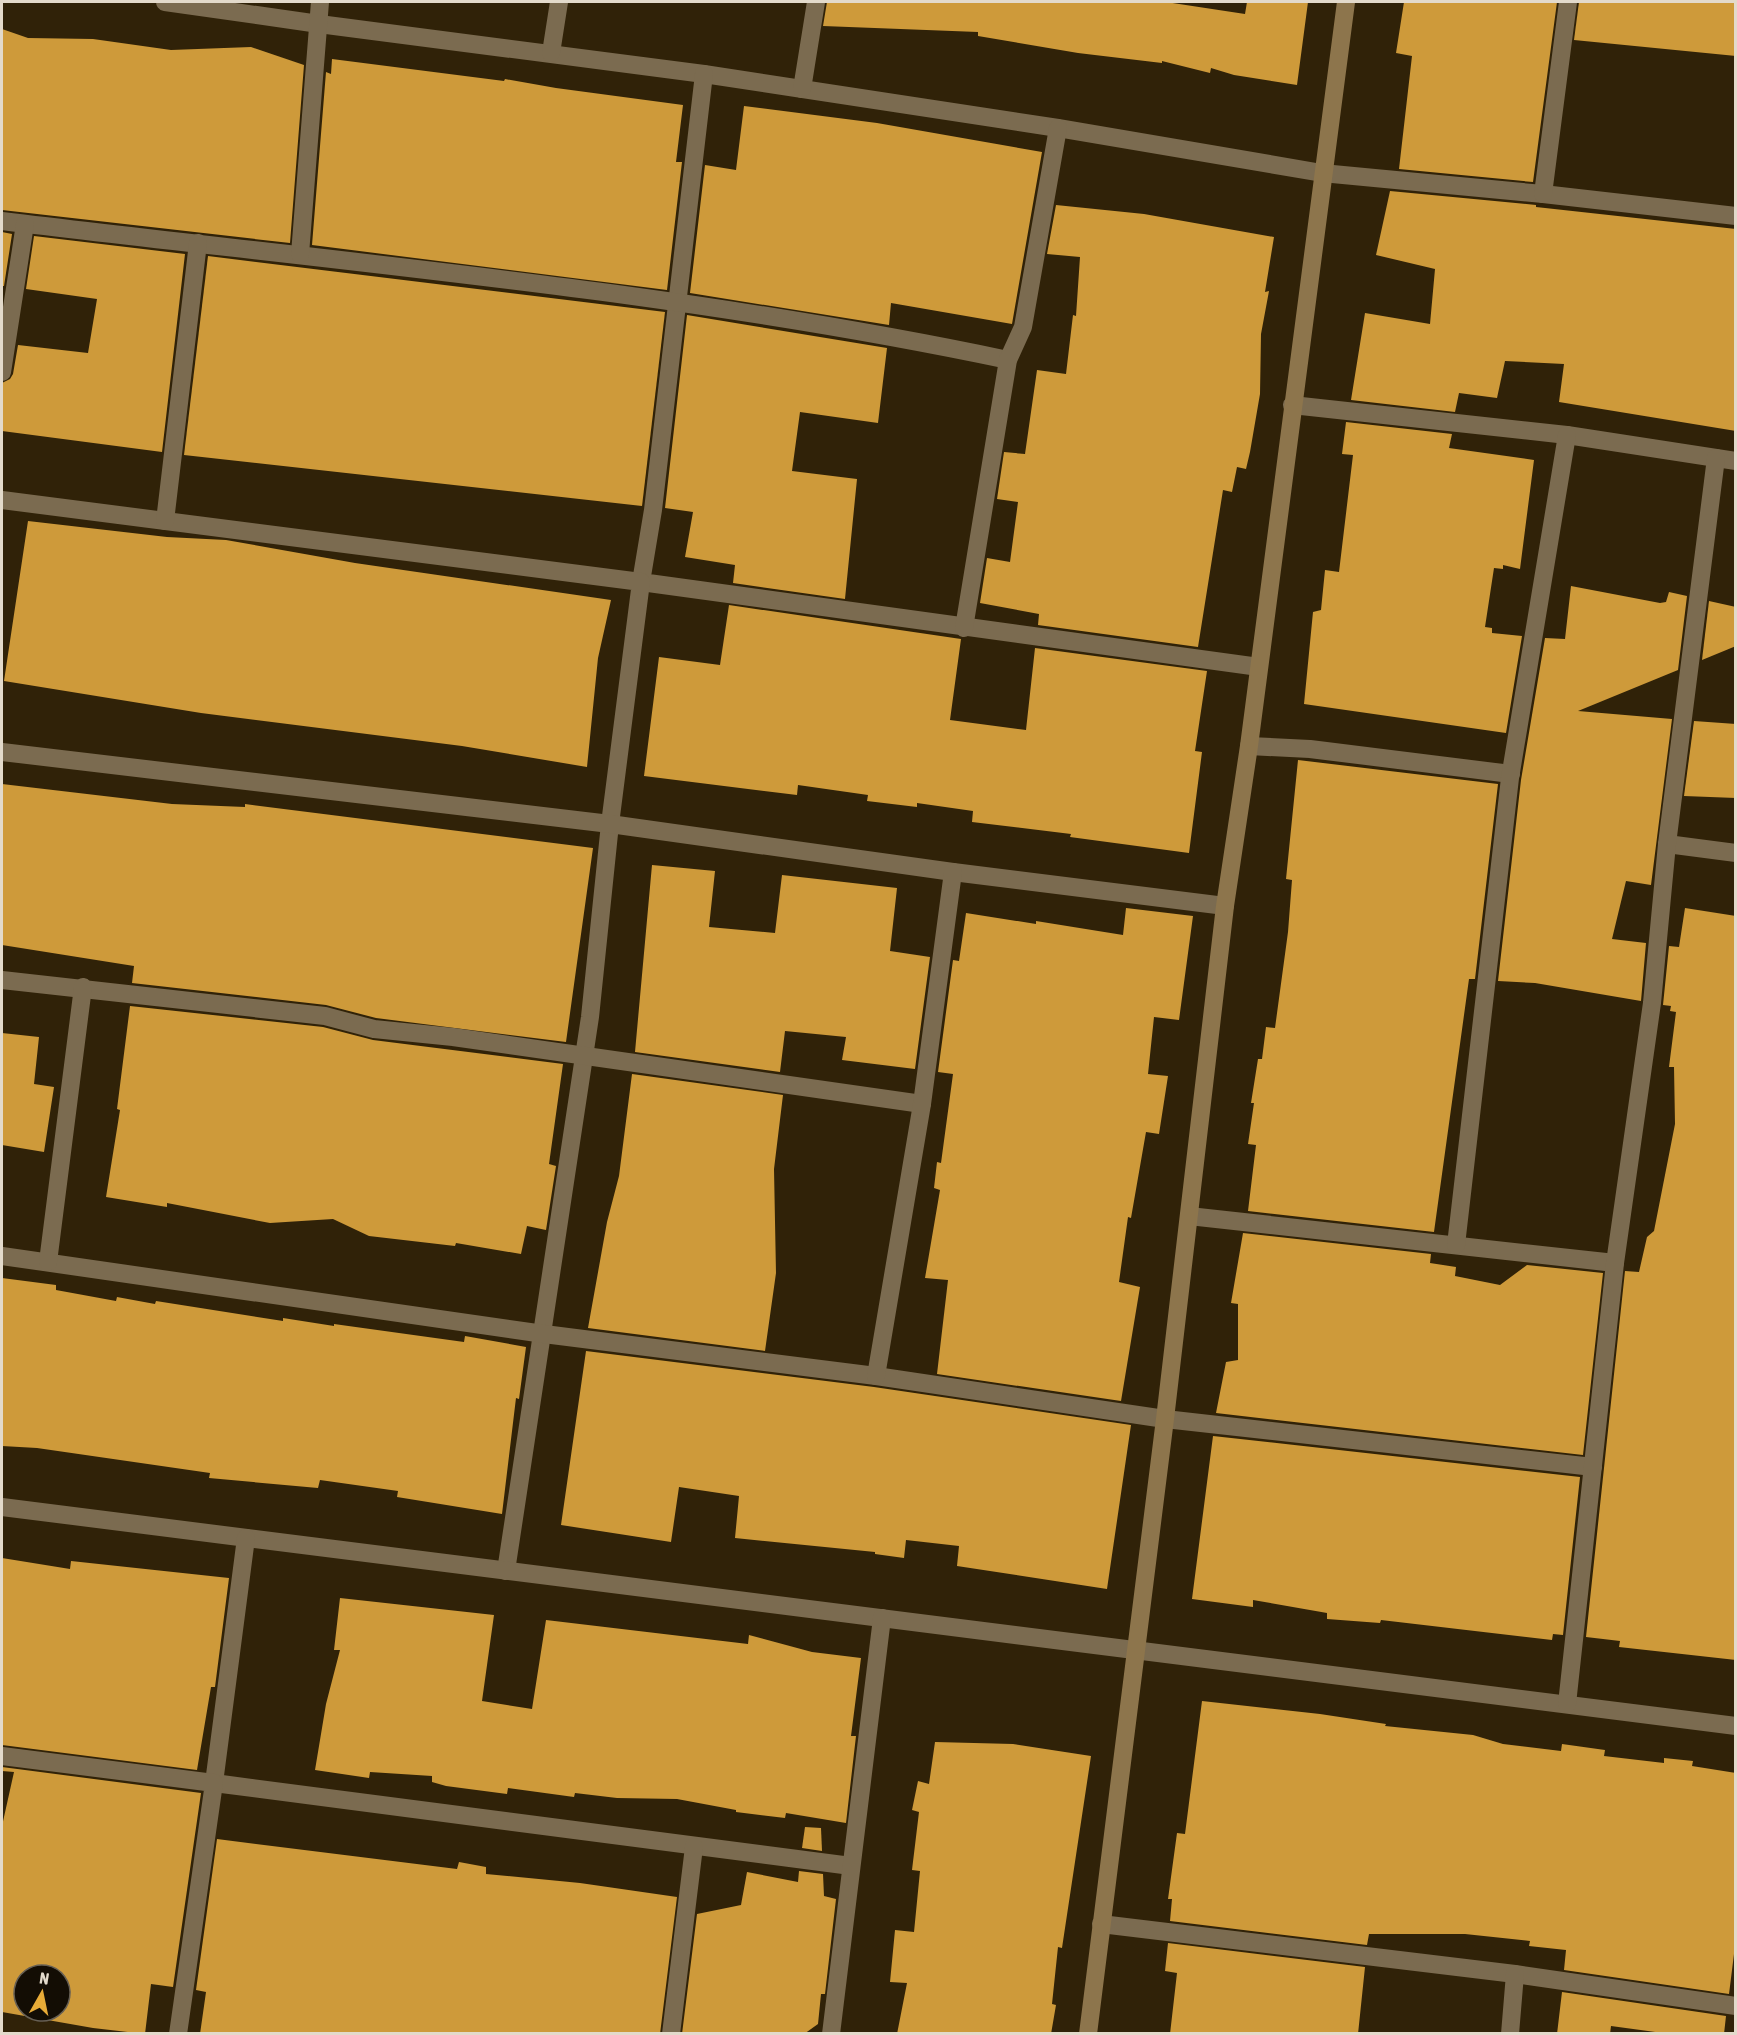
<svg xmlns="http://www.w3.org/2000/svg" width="1737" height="2035" viewBox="0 0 1737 2035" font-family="'Asap Condensed',sans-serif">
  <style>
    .building { fill: #ce9a3a; fill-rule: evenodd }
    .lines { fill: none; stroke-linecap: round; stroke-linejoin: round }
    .street { stroke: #7b6b50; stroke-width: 18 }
    .secondary { stroke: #8d754c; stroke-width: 18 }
  </style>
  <rect width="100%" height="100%" fill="#302208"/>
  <g class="building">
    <path d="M 827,2 L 1166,2 L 1245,14 L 1247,2 L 1308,2 L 1297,85 L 1234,75 L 1211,68 L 1210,73 L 1162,61 L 1162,63 L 1078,53 L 978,36 L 978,32 L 823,26 Z"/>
    <path d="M 1404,2 L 1557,2 L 1533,182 L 1399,169 L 1412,56 L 1396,53 Z"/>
    <path d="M 1579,2 L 1736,2 L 1736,56 L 1574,40 Z"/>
    <path d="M 2,29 L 28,38 L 93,39 L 171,50 L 251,47 L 304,65 L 290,243 L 2,210 Z"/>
    <path d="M 332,59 L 504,81 L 505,79 L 556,88 L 683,105 L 676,162 L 682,162 L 667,290 L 312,245 L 326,72 L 331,74 Z"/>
    <path d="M 744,106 L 877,123 L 1042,152 L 1012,324 L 891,303 L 889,325 L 690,293 L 705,165 L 736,170 Z"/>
    <path d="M 1390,191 L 1536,205 L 1536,207 L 1736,229 L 1736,431 L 1559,402 L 1564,364 L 1505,361 L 1497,398 L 1459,393 L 1455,412 L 1351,400 L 1365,313 L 1430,324 L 1435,269 L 1376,255 Z"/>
    <path d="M 1056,205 L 1144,214 L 1274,237 L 1265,292 L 1269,291 L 1261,334 L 1260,394 L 1250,452 L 1246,469 L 1237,467 L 1232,492 L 1223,490 L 1198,647 L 1038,625 L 1039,614 L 980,603 L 987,558 L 1010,562 L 1018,502 L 997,499 L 1004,452 L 1025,454 L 1037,370 L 1066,374 L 1073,315 L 1076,316 L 1080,257 L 1047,254 Z"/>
    <path d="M 2,232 L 12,234 L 4,286 L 2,286 Z"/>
    <path d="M 34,236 L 185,254 L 162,452 L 2,431 L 2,383 L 10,379 L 13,374 L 18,345 L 88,353 L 97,299 L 26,289 Z"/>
    <path d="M 208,256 L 665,312 L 642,506 L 184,455 Z"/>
    <path d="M 687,315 L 887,348 L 878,423 L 800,412 L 792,471 L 857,479 L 845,599 L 733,583 L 735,565 L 685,557 L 693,512 L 665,508 Z"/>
    <path d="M 1346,422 L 1452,434 L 1449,448 L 1534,460 L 1520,569 L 1503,565 L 1503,569 L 1494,568 L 1485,627 L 1492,628 L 1492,633 L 1522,636 L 1506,733 L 1304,704 L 1313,612 L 1321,610 L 1325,570 L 1339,572 L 1353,455 L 1342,454 Z"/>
    <path d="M 28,521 L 167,537 L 226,540 L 355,563 L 611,600 L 598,658 L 587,767 L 462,746 L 201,713 L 4,681 Z"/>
    <path d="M 1571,586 L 1660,603 L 1666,602 L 1669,592 L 1687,596 L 1678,670 L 1578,711 L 1672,719 L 1651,885 L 1626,881 L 1612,939 L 1646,943 L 1641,1001 L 1535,983 L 1498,981 L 1521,780 L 1545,638 L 1565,639 Z"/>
    <path d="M 1709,601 L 1736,607 L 1736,646 L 1702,660 Z"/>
    <path d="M 729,605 L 961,639 L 950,720 L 1026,730 L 1035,648 L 1207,671 L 1195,751 L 1202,752 L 1189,853 L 1070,837 L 1071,834 L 972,822 L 973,811 L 917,803 L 917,807 L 867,801 L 868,795 L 798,785 L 797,795 L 644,776 L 659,657 L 720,665 Z"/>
    <path d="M 1694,721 L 1736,724 L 1736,798 L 1684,796 Z"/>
    <path d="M 1298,760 L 1498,784 L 1475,979 L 1469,979 L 1434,1232 L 1248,1211 L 1256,1145 L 1248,1144 L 1254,1103 L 1251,1103 L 1258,1059 L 1262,1059 L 1266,1027 L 1275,1028 L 1288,932 L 1292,880 L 1286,879 Z"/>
    <path d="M 2,784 L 172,804 L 245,807 L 245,804 L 593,848 L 566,1042 L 376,1018 L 326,1005 L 132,983 L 134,966 L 2,945 Z"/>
    <path d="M 652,865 L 715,871 L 709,927 L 775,933 L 782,875 L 897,888 L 890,951 L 930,957 L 915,1069 L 842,1060 L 846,1037 L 785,1031 L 780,1072 L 635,1052 Z"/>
    <path d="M 1126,908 L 1193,916 L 1179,1020 L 1154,1017 L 1148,1074 L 1168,1076 L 1159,1134 L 1146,1132 L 1131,1218 L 1128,1217 L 1119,1282 L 1140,1287 L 1121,1401 L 937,1374 L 948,1280 L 925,1278 L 940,1190 L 934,1188 L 937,1162 L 941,1163 L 953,1074 L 938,1072 L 953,960 L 959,961 L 966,913 L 1036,924 L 1036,921 L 1123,935 Z"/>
    <path d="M 1685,908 L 1736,916 L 1736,1660 L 1619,1647 L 1620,1641 L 1586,1637 L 1625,1271 L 1639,1272 L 1647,1237 L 1654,1231 L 1675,1124 L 1674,1067 L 1669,1067 L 1676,1012 L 1670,1011 L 1671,1006 L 1663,1005 L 1669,946 L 1679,947 Z"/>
    <path d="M 130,1006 L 323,1027 L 373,1040 L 563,1064 L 549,1164 L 556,1166 L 546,1230 L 527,1226 L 521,1254 L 456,1243 L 455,1246 L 369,1236 L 333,1219 L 270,1223 L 167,1203 L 167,1207 L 106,1197 L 120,1110 L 117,1109 Z"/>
    <path d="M 2,1033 L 39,1037 L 34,1084 L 54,1087 L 44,1152 L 2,1145 Z"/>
    <path d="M 632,1074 L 783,1095 L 774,1169 L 776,1273 L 765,1351 L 588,1328 L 607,1222 L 619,1176 Z"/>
    <path d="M 1243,1233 L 1431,1254 L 1430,1263 L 1456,1267 L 1455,1276 L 1500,1285 L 1527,1265 L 1603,1273 L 1583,1455 L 1216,1413 L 1226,1362 L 1238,1360 L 1238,1304 L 1231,1303 Z"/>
    <path d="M 2,1278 L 56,1285 L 56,1290 L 116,1301 L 117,1297 L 155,1304 L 156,1301 L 283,1321 L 283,1318 L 334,1326 L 334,1324 L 464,1342 L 465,1336 L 526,1347 L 519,1399 L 516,1398 L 502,1514 L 397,1497 L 398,1491 L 320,1480 L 318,1488 L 209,1478 L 210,1473 L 37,1448 L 2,1446 Z"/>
    <path d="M 586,1351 L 874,1387 L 1131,1425 L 1107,1589 L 957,1566 L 959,1546 L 906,1540 L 904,1558 L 875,1554 L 875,1552 L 735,1538 L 739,1496 L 679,1487 L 671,1542 L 561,1525 Z"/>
    <path d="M 1213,1436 L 1580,1477 L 1563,1635 L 1553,1634 L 1552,1640 L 1381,1620 L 1380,1623 L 1327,1619 L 1327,1613 L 1253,1600 L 1253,1607 L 1192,1599 Z"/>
    <path d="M 2,1558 L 70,1569 L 71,1561 L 229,1578 L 215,1687 L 211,1687 L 197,1770 L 2,1745 Z"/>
    <path d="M 340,1598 L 494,1615 L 482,1701 L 532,1709 L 546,1620 L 748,1644 L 749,1635 L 812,1652 L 861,1658 L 851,1736 L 856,1736 L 846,1823 L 786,1813 L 785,1818 L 736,1812 L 736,1810 L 677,1799 L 617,1798 L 575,1793 L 574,1797 L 508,1788 L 507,1794 L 446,1786 L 432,1782 L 432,1776 L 370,1772 L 369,1778 L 315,1770 L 326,1704 L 340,1650 L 334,1650 Z"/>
    <path d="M 1202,1701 L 1320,1714 L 1386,1724 L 1385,1726 L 1473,1735 L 1503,1744 L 1561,1751 L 1562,1744 L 1605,1750 L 1604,1756 L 1664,1763 L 1664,1758 L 1693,1761 L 1692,1766 L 1736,1773 L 1736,1938 L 1729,1994 L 1564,1970 L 1566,1950 L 1529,1946 L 1530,1941 L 1465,1934 L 1369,1934 L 1367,1945 L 1170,1921 L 1172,1899 L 1168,1899 L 1177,1833 L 1185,1834 Z"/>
    <path d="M 935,1742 L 1013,1744 L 1091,1756 L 1062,1948 L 1058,1947 L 1052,2004 L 1056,2005 L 1051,2034 L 897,2034 L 907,1983 L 890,1982 L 895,1930 L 914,1932 L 920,1871 L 912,1870 L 919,1812 L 912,1810 L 918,1781 L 929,1784 Z"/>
    <path d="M 2,1767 L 201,1793 L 173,1987 L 151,1984 L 145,2034 L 93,2028 L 2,2012 L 2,1826 L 14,1772 L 2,1771 ZM 24,1975 L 60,1975 L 60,2011 L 24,2011 Z"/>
    <path d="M 805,1827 L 821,1828 L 822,1851 L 802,1848 Z"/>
    <path d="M 217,1839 L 457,1869 L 459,1862 L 486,1867 L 486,1874 L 580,1883 L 677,1897 L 660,2034 L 200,2034 L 206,1992 L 196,1990 Z"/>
    <path d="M 799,1871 L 823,1874 L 824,1896 L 836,1899 L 825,1994 L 821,1994 L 818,2024 L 804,2034 L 682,2034 L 697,1914 L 741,1905 L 747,1872 L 798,1882 Z"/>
    <path d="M 1168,1943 L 1365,1967 L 1358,2034 L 1170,2034 L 1177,1973 L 1165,1971 Z"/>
    <path d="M 1562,1992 L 1726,2016 L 1724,2034 L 1670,2034 L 1611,2026 L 1610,2034 L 1557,2034 Z"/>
  </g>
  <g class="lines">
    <g class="street">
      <path d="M 165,2 L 319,24 L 704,74 L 1058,128 L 1322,173 L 1543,194 L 1736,216"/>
      <path d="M 551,53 L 559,2"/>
      <path d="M 704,74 L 653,510 L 641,582 L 1259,667"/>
      <path d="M 802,89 L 816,2"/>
      <path d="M 1543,194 L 1568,2"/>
      <path d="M 2,221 C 338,262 676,290 1008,360"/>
      <path d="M 300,254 L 320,2"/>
      <path d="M 2,372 L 25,224"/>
      <path d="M 1292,405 L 1567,435 L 1736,461"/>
      <path d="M 2,500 L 641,582 L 610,824 L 590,1017 L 506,1571"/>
      <path d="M 165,521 L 198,243"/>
      <path d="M 964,628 L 1008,360 L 1023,327 L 1058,128"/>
      <path d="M 1249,746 L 1310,749 L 1511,774"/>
      <path d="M 2,752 L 610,824 L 953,872 L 1225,906"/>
      <path d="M 1667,844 L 1736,853"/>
      <path d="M 2,980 L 325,1016 L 374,1029 L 453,1037 L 922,1104"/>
      <path d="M 1189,1216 L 1615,1263"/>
      <path d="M 1456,1245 L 1510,778 L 1567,435"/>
      <path d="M 2,1256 L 544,1334 L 876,1376 L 1165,1419 L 1593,1467"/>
      <path d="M 48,1262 L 83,987"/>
      <path d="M 876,1376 L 922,1104 L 953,872"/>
      <path d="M 2,1507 L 1736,1726"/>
      <path d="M 246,1538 L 214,1783 L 851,1866"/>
      <path d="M 1567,1704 L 1615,1263 L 1652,1003 L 1667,844 L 1716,458"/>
      <path d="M 2,1756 L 214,1783 L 178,2034"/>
      <path d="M 1101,1924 L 1515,1974 L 1736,2006"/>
      <path d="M 671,2034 L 694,1847"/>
      <path d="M 831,2034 L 882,1618"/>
      <path d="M 1510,2034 L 1515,1974"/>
    </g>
    <path class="secondary" d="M 1088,2034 L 1165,1419 L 1225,906 L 1249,746 L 1346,2"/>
  </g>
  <rect width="1737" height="2035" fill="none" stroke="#e3dacb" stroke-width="6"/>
  <g transform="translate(42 1993) rotate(9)"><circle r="28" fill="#130d04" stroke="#665f54" stroke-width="1.5"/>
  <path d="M0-4.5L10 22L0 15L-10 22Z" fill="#e8ab37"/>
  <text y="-9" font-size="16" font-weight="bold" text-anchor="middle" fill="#e3dacb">N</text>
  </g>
</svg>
